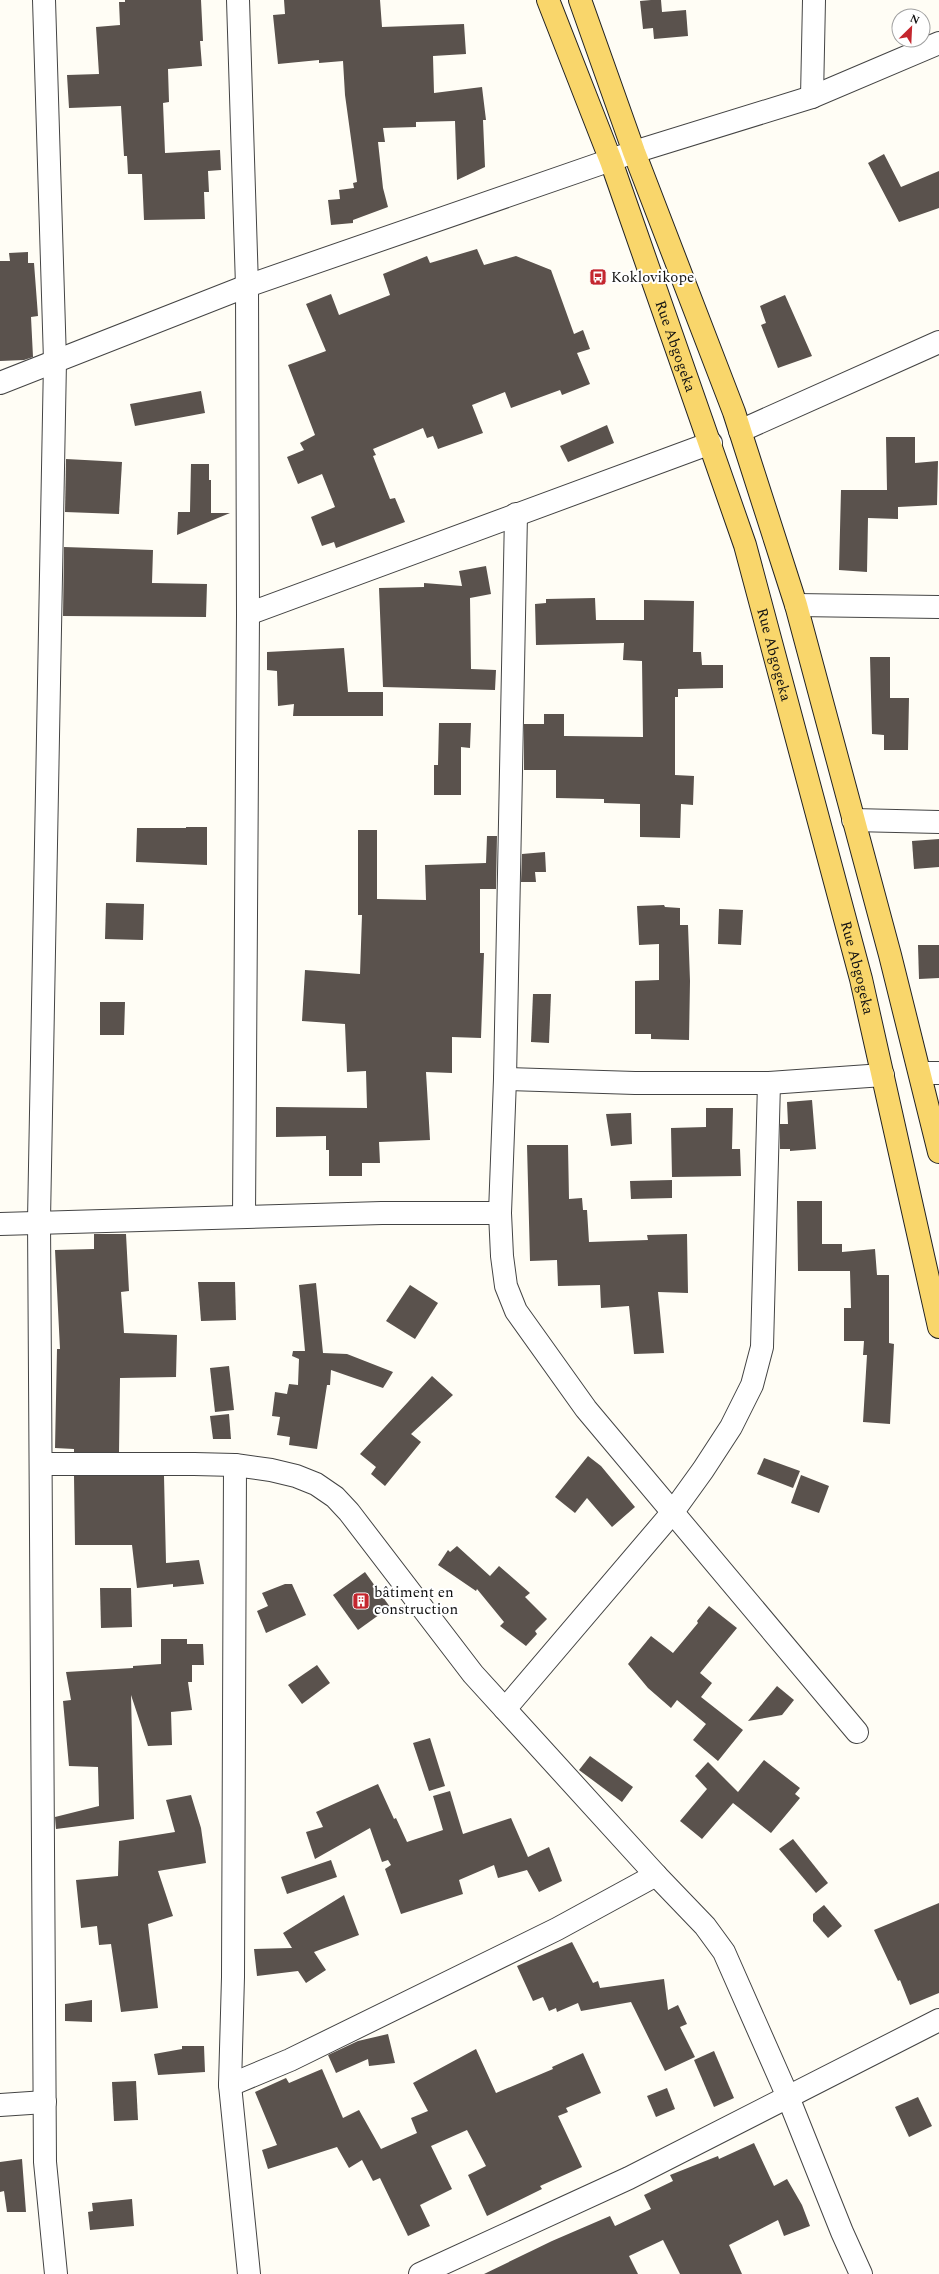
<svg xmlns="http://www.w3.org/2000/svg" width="939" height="2274" viewBox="0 0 939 2274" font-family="Spectral,serif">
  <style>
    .building { fill: #5a524d }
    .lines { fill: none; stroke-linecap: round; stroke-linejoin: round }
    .street-casing { stroke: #444; stroke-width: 24 }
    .primary-casing { stroke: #222; stroke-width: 24 }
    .street { stroke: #fff; stroke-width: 22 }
    .primary { stroke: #f9d66b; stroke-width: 22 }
    .labels { text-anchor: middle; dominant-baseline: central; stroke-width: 4; stroke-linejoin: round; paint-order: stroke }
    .poi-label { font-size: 15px; fill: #111; stroke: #fff; text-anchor: start }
    .street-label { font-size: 15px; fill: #111; stroke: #fff }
  </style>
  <rect width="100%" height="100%" fill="#fffdf5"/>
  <g class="building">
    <path d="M 125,0 L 201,0 L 203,41 L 200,41 L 202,66 L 168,69 L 169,102 L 163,103 L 165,153 L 220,150 L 221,170 L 208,171 L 209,192 L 204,192 L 205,219 L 144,220 L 142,174 L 128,174 L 127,156 L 124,156 L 121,106 L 69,108 L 67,75 L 99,74 L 96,27 L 120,25 L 119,2 L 125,2 Z"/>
    <path d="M 284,0 L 380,0 L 382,27 L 464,24 L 466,54 L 433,56 L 434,93 L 482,87 L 486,120 L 483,120 L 485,167 L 457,180 L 455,121 L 416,122 L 416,127 L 383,128 L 385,142 L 378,142 L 383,188 L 388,207 L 353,220 L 353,223 L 331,225 L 328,200 L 340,199 L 339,190 L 354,188 L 353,183 L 357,182 L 345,95 L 343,61 L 319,63 L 319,60 L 278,64 L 273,15 L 285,14 Z"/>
    <path d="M 651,0 L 661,0 L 662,12 L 686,10 L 688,36 L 654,39 L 653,28 L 643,29 L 640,1 Z"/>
    <path d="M 884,154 L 901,187 L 939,171 L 939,208 L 899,222 L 868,163 Z"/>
    <path d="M 477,249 L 484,265 L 516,256 L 551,270 L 574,334 L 583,330 L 590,349 L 577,353 L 590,384 L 562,395 L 560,390 L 511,408 L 505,392 L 472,405 L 483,433 L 438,449 L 433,436 L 427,438 L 423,428 L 373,449 L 376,455 L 373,456 L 390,499 L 395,498 L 405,522 L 336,548 L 334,542 L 322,546 L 311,517 L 335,507 L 322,474 L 298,484 L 287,457 L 304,450 L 300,443 L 315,435 L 288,365 L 326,351 L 306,304 L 331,294 L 339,315 L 390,295 L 383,274 L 427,256 L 430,263 Z"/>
    <path d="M 28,252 L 28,263 L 34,263 L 38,316 L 31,317 L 33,357 L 24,360 L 0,361 L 0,261 L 10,261 L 9,253 Z"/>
    <path d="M 785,295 L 812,356 L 778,368 L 761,325 L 766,323 L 760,306 Z"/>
    <path d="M 201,391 L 205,413 L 135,426 L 130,404 Z"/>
    <path d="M 607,425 L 614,443 L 568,462 L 560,446 Z"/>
    <path d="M 886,437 L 915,437 L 915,463 L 938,461 L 937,505 L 898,507 L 898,519 L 868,518 L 867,572 L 839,570 L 841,490 L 887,490 Z"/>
    <path d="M 66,459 L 122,462 L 119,514 L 65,512 Z"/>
    <path d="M 191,464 L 209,464 L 209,480 L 211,480 L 211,513 L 230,513 L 177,535 L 178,512 L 190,512 Z"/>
    <path d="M 64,547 L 153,550 L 152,583 L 207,584 L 206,617 L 63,616 Z"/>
    <path d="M 486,566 L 491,594 L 470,598 L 471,669 L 496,670 L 495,690 L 383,687 L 379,588 L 424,587 L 424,583 L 462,586 L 459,571 Z"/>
    <path d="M 595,598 L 596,620 L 644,620 L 644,600 L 694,601 L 693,652 L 701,652 L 702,665 L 723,665 L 723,688 L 678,689 L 678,697 L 675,697 L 675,775 L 694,776 L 693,805 L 681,804 L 680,838 L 640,837 L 640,804 L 604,803 L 604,799 L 556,798 L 556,770 L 524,770 L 524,724 L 544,724 L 544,714 L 564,714 L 564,736 L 643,737 L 642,661 L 623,660 L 624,643 L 536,645 L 535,604 L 546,603 L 546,599 Z"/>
    <path d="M 344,648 L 348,692 L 383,692 L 383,716 L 293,716 L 294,704 L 278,706 L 277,671 L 267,670 L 267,652 Z"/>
    <path d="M 870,657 L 890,657 L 890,698 L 909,698 L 908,750 L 884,750 L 884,735 L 872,734 Z"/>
    <path d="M 439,723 L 471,723 L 470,748 L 461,747 L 461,795 L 434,795 L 434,765 L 438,765 Z"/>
    <path d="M 186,827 L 207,827 L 207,865 L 136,862 L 137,828 L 186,828 Z"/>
    <path d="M 358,830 L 377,830 L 377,899 L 426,900 L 425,865 L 486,863 L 487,836 L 497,836 L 496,889 L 480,889 L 480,953 L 484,953 L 481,1038 L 452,1037 L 452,1073 L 426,1072 L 430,1140 L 379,1142 L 380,1163 L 362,1163 L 362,1176 L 329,1176 L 329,1150 L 326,1150 L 326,1136 L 276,1137 L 276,1107 L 367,1108 L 366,1071 L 347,1072 L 345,1024 L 302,1021 L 305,970 L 360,974 L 362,915 L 358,915 Z"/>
    <path d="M 939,839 L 939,867 L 914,869 L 912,841 Z"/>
    <path d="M 545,852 L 546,872 L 535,872 L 536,882 L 521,882 L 522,854 Z"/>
    <path d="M 106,903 L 144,904 L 143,940 L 105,939 Z"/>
    <path d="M 664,905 L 665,907 L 680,908 L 680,925 L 688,925 L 690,981 L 689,1040 L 651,1039 L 651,1034 L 635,1034 L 635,981 L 659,980 L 659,944 L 639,945 L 637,906 Z"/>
    <path d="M 719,909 L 743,910 L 741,945 L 718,944 Z"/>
    <path d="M 918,945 L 939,945 L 939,978 L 919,979 Z"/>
    <path d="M 533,994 L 551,994 L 549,1043 L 531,1042 Z"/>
    <path d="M 100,1002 L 125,1002 L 124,1035 L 100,1035 Z"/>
    <path d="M 812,1100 L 816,1149 L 790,1151 L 790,1149 L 780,1149 L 780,1124 L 788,1124 L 787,1102 Z"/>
    <path d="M 706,1108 L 733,1108 L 732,1149 L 740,1149 L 741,1176 L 672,1177 L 671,1128 L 706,1127 Z"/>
    <path d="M 631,1113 L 632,1144 L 611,1146 L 606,1114 Z"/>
    <path d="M 527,1145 L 568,1145 L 569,1199 L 582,1198 L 583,1210 L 587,1210 L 589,1242 L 648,1240 L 647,1235 L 687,1234 L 688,1293 L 658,1292 L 664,1353 L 634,1354 L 629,1306 L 601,1308 L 600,1285 L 558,1286 L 557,1260 L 530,1261 Z"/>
    <path d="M 672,1180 L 672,1198 L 631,1199 L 630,1181 Z"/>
    <path d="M 797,1201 L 822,1201 L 822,1244 L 842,1244 L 842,1252 L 875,1249 L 877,1275 L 889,1275 L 889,1343 L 894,1344 L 890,1424 L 863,1422 L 867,1355 L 863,1355 L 864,1341 L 844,1341 L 844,1308 L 851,1308 L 850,1271 L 798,1271 Z"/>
    <path d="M 94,1234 L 126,1234 L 129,1291 L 121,1292 L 124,1333 L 177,1335 L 176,1377 L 120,1378 L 119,1452 L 74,1452 L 74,1449 L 55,1448 L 57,1349 L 60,1349 L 55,1250 L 94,1249 Z"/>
    <path d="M 198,1282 L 235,1282 L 236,1320 L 201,1321 Z"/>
    <path d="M 316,1283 L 323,1353 L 347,1354 L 393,1372 L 383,1388 L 331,1370 L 330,1385 L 327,1385 L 317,1449 L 289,1445 L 290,1437 L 277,1435 L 280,1417 L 272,1416 L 275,1392 L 287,1394 L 289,1384 L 298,1385 L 299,1359 L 292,1356 L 293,1351 L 305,1351 L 299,1285 Z"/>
    <path d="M 410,1285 L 438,1303 L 415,1339 L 386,1321 Z"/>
    <path d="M 229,1366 L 234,1410 L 215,1412 L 210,1368 Z"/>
    <path d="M 432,1376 L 453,1395 L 411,1434 L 421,1442 L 385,1486 L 371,1474 L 376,1467 L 360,1454 Z"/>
    <path d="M 229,1414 L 231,1439 L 213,1439 L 210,1416 Z"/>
    <path d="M 588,1456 L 601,1466 L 635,1507 L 612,1527 L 587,1498 L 575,1513 L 555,1497 Z"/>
    <path d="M 764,1458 L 800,1471 L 793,1488 L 757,1474 Z"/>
    <path d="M 801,1475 L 829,1486 L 819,1513 L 791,1503 Z"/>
    <path d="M 74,1476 L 164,1476 L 166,1563 L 199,1560 L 204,1584 L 173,1587 L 173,1584 L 137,1588 L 132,1545 L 75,1545 Z"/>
    <path d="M 457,1546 L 490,1576 L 499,1566 L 530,1593 L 525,1597 L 547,1619 L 535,1631 L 537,1634 L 526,1646 L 500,1626 L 504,1622 L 477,1589 L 476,1591 L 438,1565 L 448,1550 L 450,1552 Z"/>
    <path d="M 365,1572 L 390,1607 L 358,1630 L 333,1595 Z"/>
    <path d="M 285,1584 L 292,1584 L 306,1615 L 266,1633 L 257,1611 L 268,1606 L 262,1593 Z"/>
    <path d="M 100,1588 L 131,1588 L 132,1627 L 101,1628 Z"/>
    <path d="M 709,1606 L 737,1628 L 700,1673 L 712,1683 L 701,1697 L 743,1730 L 718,1761 L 693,1740 L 706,1724 L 677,1700 L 671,1708 L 648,1688 L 628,1664 L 651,1636 L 673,1653 L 698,1623 L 697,1621 Z"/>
    <path d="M 161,1639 L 187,1639 L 187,1644 L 203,1644 L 204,1665 L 192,1665 L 192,1682 L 188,1682 L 192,1710 L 171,1712 L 172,1745 L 148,1746 L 131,1695 L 134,1819 L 56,1829 L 55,1817 L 99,1806 L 98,1767 L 69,1766 L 63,1701 L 71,1700 L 66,1672 L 133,1668 L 133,1666 L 161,1664 Z"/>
    <path d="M 317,1665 L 330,1683 L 302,1704 L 288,1685 Z"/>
    <path d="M 777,1686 L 794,1700 L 782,1715 L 748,1721 Z"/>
    <path d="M 430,1738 L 445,1786 L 429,1791 L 413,1743 Z"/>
    <path d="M 590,1756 L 633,1787 L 622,1802 L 579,1770 Z"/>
    <path d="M 764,1760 L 800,1788 L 795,1794 L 800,1798 L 771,1833 L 733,1803 L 702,1839 L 680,1821 L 707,1789 L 695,1776 L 708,1762 L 738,1792 Z"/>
    <path d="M 378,1784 L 394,1819 L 396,1818 L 407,1842 L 443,1830 L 433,1796 L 450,1791 L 463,1834 L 511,1818 L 528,1857 L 549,1847 L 562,1881 L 539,1892 L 527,1870 L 498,1878 L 494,1865 L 459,1880 L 463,1894 L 401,1914 L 385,1869 L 391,1865 L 388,1860 L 382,1862 L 370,1828 L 315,1859 L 306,1832 L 323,1827 L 316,1812 Z"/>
    <path d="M 191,1795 L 201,1828 L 206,1863 L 158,1871 L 173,1916 L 148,1924 L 158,2008 L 121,2012 L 111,1944 L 99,1945 L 97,1926 L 81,1928 L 76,1880 L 118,1876 L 119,1841 L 175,1832 L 166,1800 Z"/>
    <path d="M 793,1839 L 828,1883 L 816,1893 L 779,1849 Z"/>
    <path d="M 331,1860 L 337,1877 L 287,1894 L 281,1877 Z"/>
    <path d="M 344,1895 L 359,1935 L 314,1952 L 326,1970 L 306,1983 L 298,1971 L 257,1976 L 254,1949 L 292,1948 L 283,1933 Z"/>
    <path d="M 939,1903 L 939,1993 L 910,2005 L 900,1980 L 898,1981 L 874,1930 Z"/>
    <path d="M 824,1905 L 842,1926 L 828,1938 L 813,1921 L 813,1914 Z"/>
    <path d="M 572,1942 L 593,1983 L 598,1981 L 600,1988 L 664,1979 L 668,2010 L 678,2005 L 687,2024 L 680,2027 L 695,2057 L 665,2071 L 631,2002 L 581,2011 L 578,2003 L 557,2012 L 556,2008 L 549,2011 L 543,1997 L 533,2001 L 517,1966 Z"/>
    <path d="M 92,2000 L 92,2022 L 65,2021 L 65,2004 Z"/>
    <path d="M 388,2034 L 395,2063 L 369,2066 L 368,2059 L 336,2073 L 328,2055 L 358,2041 Z"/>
    <path d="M 182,2046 L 204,2046 L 205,2072 L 158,2075 L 154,2054 L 182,2049 Z"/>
    <path d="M 476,2049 L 496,2093 L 553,2069 L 552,2067 L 583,2053 L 601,2093 L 566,2108 L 568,2112 L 558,2116 L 582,2167 L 540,2186 L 542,2189 L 487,2216 L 468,2175 L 486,2166 L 467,2130 L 431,2146 L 452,2189 L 420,2205 L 430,2226 L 408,2236 L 380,2178 L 373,2181 L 362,2160 L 349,2168 L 337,2147 L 268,2169 L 262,2150 L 277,2145 L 255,2092 L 286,2078 L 289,2083 L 322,2069 L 343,2118 L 359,2110 L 381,2149 L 417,2133 L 411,2118 L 428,2111 L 413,2083 Z"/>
    <path d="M 714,2051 L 734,2098 L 714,2107 L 694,2060 Z"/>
    <path d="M 136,2081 L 138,2120 L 114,2121 L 112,2082 Z"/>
    <path d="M 667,2088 L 675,2109 L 656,2117 L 647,2096 Z"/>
    <path d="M 918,2097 L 932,2126 L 909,2137 L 895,2107 Z"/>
    <path d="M 754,2143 L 774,2186 L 787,2179 L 802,2205 L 810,2226 L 784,2236 L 778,2220 L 729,2245 L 742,2274 L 680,2274 L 663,2240 L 629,2256 L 638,2274 L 484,2274 L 552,2241 L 610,2216 L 615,2226 L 651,2209 L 644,2195 L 673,2181 L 670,2175 L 718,2156 L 719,2159 Z"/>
    <path d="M 22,2159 L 26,2212 L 7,2212 L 4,2191 L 0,2192 L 0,2162 Z"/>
    <path d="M 132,2199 L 134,2226 L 90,2230 L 88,2212 L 93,2211 L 92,2203 Z"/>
  </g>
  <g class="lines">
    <g class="street-casing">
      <g id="street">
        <path d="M 44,0 L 55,361 L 39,1220 L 45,2162 L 56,2274"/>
        <path d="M 238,0 L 247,286 L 248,614 L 244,1217"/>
        <path d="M 812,97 L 814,0"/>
        <path d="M 0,383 L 247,286 L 634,152 L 812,97 L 939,43"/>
        <path d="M 740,431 L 939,342"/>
        <path d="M 516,514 L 505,1079 L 500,1213 L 502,1256 L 506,1286 L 516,1311 L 586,1409 L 857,1732"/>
        <path d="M 796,605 L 939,607"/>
        <path d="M 248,614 L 711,443"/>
        <path d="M 853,820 L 939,822"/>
        <path d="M 921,1073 L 939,1073"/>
        <path d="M 505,1079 L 635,1083 L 769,1083 L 883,1075"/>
        <path d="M 0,1224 L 382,1213 L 500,1213"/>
        <path d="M 42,1464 L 194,1464 L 235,1465 L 271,1470 L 296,1476 L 316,1484 L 335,1497 L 349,1512 L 473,1674 L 656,1875 L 705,1926 L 724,1952 L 788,2097 L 842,2232 L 861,2274"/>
        <path d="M 235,1465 L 233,1977 L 230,2085 L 249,2274"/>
        <path d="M 505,1709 L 672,1513 L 703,1470 L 731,1427 L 752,1385 L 762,1347 L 769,1083"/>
        <path d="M 230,2085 L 290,2060 L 557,1929 L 656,1875"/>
        <path d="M 0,2105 L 45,2102"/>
        <path d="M 420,2274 L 629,2178 L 939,2020"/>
      </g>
    </g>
    <g class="primary-casing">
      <g id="primary">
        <path id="s1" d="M 548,0 L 611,161 L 745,545 L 861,979 L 939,1327"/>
        <path d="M 580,0 L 634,152 L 734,412 L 796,605 L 890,955 L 939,1152"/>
      </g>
    </g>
    <use href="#street" class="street"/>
    <use href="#primary" class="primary"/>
  </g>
  <defs>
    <g id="bus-square" transform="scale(0.9)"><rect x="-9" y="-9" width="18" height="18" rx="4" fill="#c4262e" stroke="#fff"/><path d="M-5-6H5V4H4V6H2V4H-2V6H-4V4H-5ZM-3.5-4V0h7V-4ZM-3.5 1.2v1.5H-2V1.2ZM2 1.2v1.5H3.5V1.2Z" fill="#fff"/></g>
    <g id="building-square" transform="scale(0.9)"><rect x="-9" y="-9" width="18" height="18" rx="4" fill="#c4262e" stroke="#fff"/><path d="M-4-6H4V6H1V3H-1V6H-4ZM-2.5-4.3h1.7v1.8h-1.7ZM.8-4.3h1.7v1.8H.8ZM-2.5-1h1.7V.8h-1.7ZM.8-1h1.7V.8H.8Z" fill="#fff"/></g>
  </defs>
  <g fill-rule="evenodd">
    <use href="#bus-square" x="598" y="277"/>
    <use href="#building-square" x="361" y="1601"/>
  </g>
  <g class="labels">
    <g class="poi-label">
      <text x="611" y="277">Koklovikope</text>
      <text x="374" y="1592">bâtiment en<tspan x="374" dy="17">construction</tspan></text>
    </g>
    <g class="street-label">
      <text stroke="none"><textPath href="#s1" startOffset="369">Rue Abgogeka</textPath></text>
      <text stroke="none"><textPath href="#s1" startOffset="693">Rue Abgogeka</textPath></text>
      <text stroke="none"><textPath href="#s1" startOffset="1017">Rue Abgogeka</textPath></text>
    </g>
  </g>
  <g transform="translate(911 28) rotate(24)"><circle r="19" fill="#ffffff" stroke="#a0a0a0"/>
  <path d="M0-3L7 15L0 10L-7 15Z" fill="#c4262e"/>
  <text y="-6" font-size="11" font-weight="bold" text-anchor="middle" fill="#111111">N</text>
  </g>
</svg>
